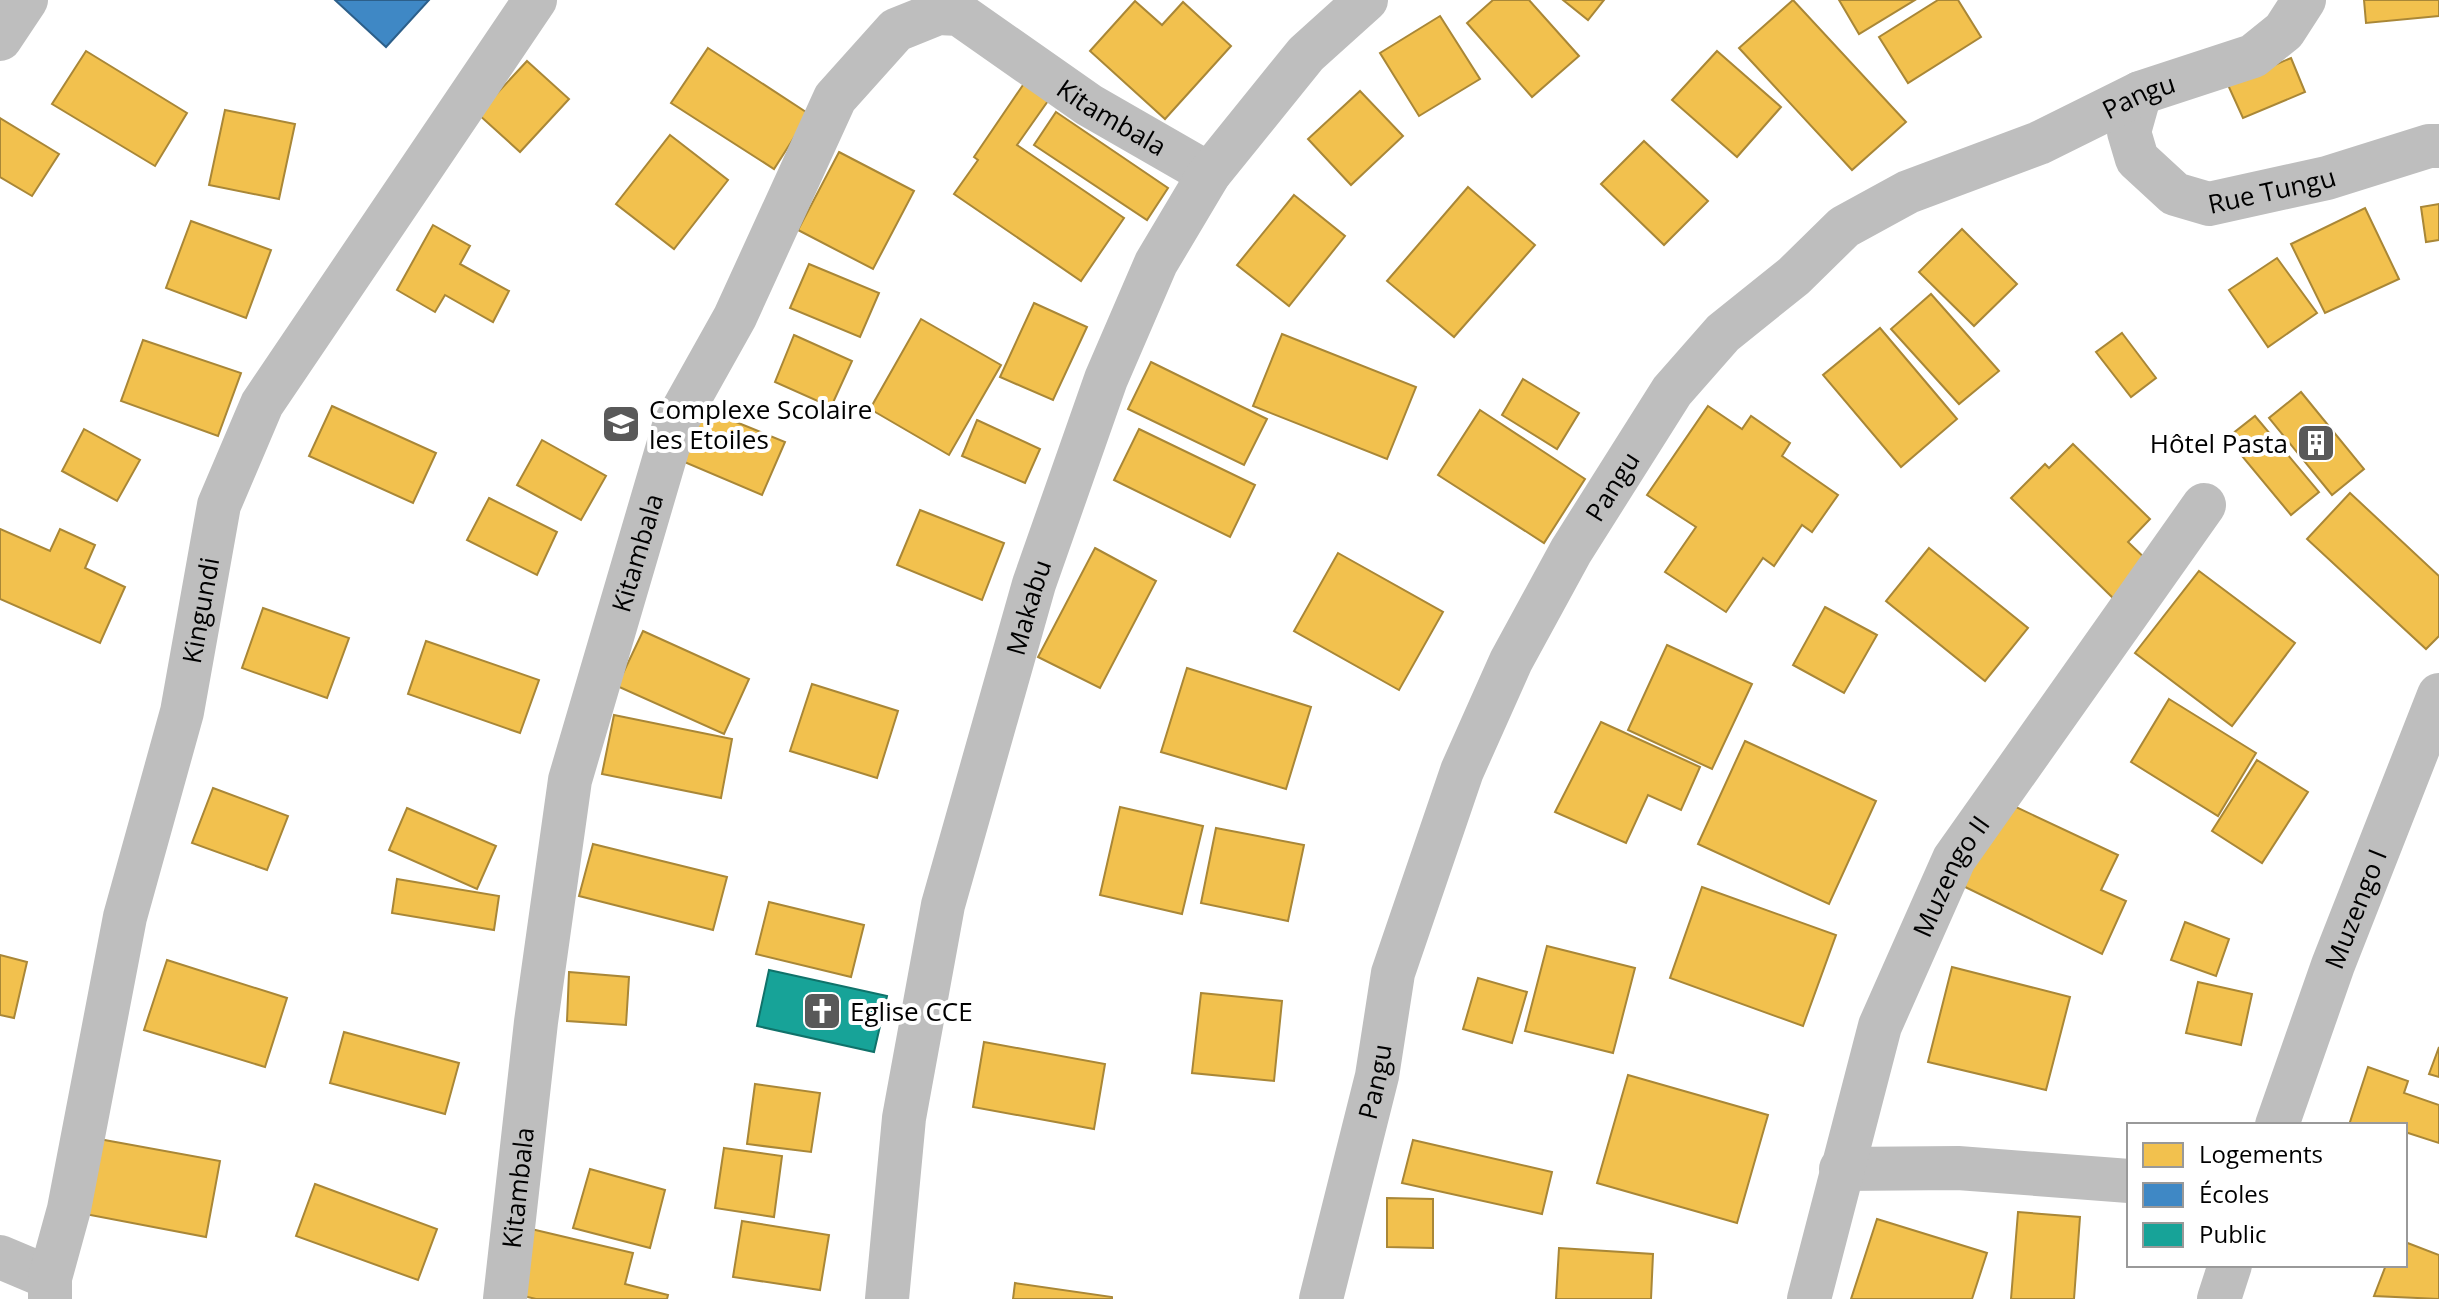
<svg xmlns="http://www.w3.org/2000/svg" width="2439" height="1299" viewBox="0 0 2439 1299" font-family="'Open Sans',sans-serif">
  <style>
    .homes { fill: #f2c14e; stroke: #a98737; stroke-width: 2 }
    .schools { fill: #3f88c5; stroke: #2c5f8a; stroke-width: 2 }
    .public { fill: #17a398; stroke: #10726a; stroke-width: 2 }
    .lines { fill: none; stroke-linecap: round; stroke-linejoin: round }
    .street { stroke: #bebebe; stroke-width: 44 }
    .labels { text-anchor: middle; dominant-baseline: central; stroke-width: 8; stroke-linejoin: round; paint-order: stroke }
    .street-label { font-size: 26px; fill: #000; stroke: #fff }
    .poi-label { font-size: 26px; fill: #000; stroke: #fff; text-anchor: start }
  </style>
  <rect width="100%" height="100%" fill="#fff"/>
  <g class="homes">
    <path d="M 1493,0 L 1529,0 L 1579,56 L 1532,97 L 1467,23 Z"/>
    <path d="M 1563,0 L 1604,0 L 1588,20 Z"/>
    <path d="M 1793,0 L 1906,122 L 1852,170 L 1739,48 Z"/>
    <path d="M 1839,0 L 1915,0 L 1859,34 Z"/>
    <path d="M 1938,0 L 1958,0 L 1981,37 L 1908,83 L 1879,37 Z"/>
    <path d="M 2364,0 L 2439,0 L 2439,16 L 2366,23 Z"/>
    <path d="M 1135,1 L 1162,25 L 1183,2 L 1231,46 L 1165,119 L 1090,51 Z"/>
    <path d="M 1440,16 L 1480,79 L 1419,116 L 1380,53 Z"/>
    <path d="M 708,48 L 809,114 L 774,169 L 671,103 Z"/>
    <path d="M 86,51 L 187,113 L 155,166 L 52,104 Z"/>
    <path d="M 1717,51 L 1781,107 L 1737,157 L 1672,100 Z"/>
    <path d="M 2291,58 L 2305,92 L 2243,118 L 2228,85 Z"/>
    <path d="M 527,61 L 569,99 L 520,152 L 478,114 Z"/>
    <path d="M 1025,82 L 1050,98 L 1017,145 L 1124,218 L 1081,281 L 954,194 L 978,160 L 974,157 Z"/>
    <path d="M 1360,91 L 1403,136 L 1351,185 L 1308,139 Z"/>
    <path d="M 225,110 L 295,124 L 279,199 L 209,185 Z"/>
    <path d="M 1056,112 L 1168,188 L 1147,220 L 1034,145 Z"/>
    <path d="M 0,118 L 59,154 L 32,196 L 0,177 Z"/>
    <path d="M 670,135 L 728,180 L 674,249 L 616,204 Z"/>
    <path d="M 1644,141 L 1708,201 L 1664,245 L 1601,184 Z"/>
    <path d="M 839,152 L 914,191 L 873,269 L 798,230 Z"/>
    <path d="M 1468,187 L 1535,245 L 1454,337 L 1387,281 Z"/>
    <path d="M 1294,195 L 1345,236 L 1289,306 L 1237,265 Z"/>
    <path d="M 2439,204 L 2439,240 L 2426,242 L 2421,207 Z"/>
    <path d="M 2365,208 L 2399,279 L 2325,313 L 2291,244 Z"/>
    <path d="M 191,221 L 271,250 L 246,318 L 166,288 Z"/>
    <path d="M 433,225 L 470,246 L 460,264 L 509,291 L 493,322 L 445,295 L 435,312 L 397,290 Z"/>
    <path d="M 1962,229 L 2017,284 L 1974,326 L 1919,272 Z"/>
    <path d="M 2277,258 L 2317,313 L 2268,347 L 2229,290 Z"/>
    <path d="M 809,264 L 879,293 L 860,337 L 790,308 Z"/>
    <path d="M 1931,294 L 1999,371 L 1959,404 L 1891,329 Z"/>
    <path d="M 1034,303 L 1087,327 L 1053,400 L 1000,377 Z"/>
    <path d="M 921,319 L 1001,365 L 949,455 L 870,409 Z"/>
    <path d="M 1880,328 L 1957,419 L 1901,467 L 1823,375 Z"/>
    <path d="M 2122,333 L 2156,378 L 2131,397 L 2096,352 Z"/>
    <path d="M 1282,334 L 1416,387 L 1387,459 L 1253,406 Z"/>
    <path d="M 794,335 L 852,361 L 831,407 L 775,382 Z"/>
    <path d="M 143,340 L 241,373 L 218,436 L 121,401 Z"/>
    <path d="M 1151,362 L 1267,419 L 1244,465 L 1128,409 Z"/>
    <path d="M 1523,379 L 1579,413 L 1557,449 L 1502,415 Z"/>
    <path d="M 2301,392 L 2364,469 L 2332,495 L 2269,418 Z"/>
    <path d="M 332,406 L 436,453 L 413,503 L 309,456 Z"/>
    <path d="M 1708,406 L 1742,429 L 1751,416 L 1790,443 L 1782,456 L 1838,495 L 1812,532 L 1802,525 L 1774,566 L 1763,558 L 1726,612 L 1665,572 L 1696,527 L 1647,495 Z"/>
    <path d="M 704,409 L 785,442 L 762,495 L 682,461 Z"/>
    <path d="M 1480,410 L 1585,479 L 1544,543 L 1438,475 Z"/>
    <path d="M 2255,416 L 2319,492 L 2291,515 L 2227,438 Z"/>
    <path d="M 977,420 L 1040,449 L 1025,483 L 962,456 Z"/>
    <path d="M 84,429 L 140,460 L 117,501 L 62,471 Z"/>
    <path d="M 1139,429 L 1255,485 L 1230,537 L 1114,480 Z"/>
    <path d="M 542,440 L 606,476 L 581,520 L 517,485 Z"/>
    <path d="M 2073,444 L 2150,519 L 2128,542 L 2151,564 L 2115,600 L 2011,498 L 2045,464 L 2049,468 Z"/>
    <path d="M 2350,493 L 2439,576 L 2439,636 L 2426,649 L 2307,539 Z"/>
    <path d="M 489,498 L 557,532 L 537,575 L 467,540 Z"/>
    <path d="M 920,510 L 1004,543 L 982,600 L 897,565 Z"/>
    <path d="M 0,529 L 50,551 L 60,529 L 95,545 L 85,568 L 125,587 L 100,643 L 0,599 Z"/>
    <path d="M 1095,548 L 1156,581 L 1100,688 L 1038,657 Z"/>
    <path d="M 1929,548 L 2028,628 L 1985,681 L 1886,601 Z"/>
    <path d="M 1338,553 L 1443,612 L 1399,690 L 1294,631 Z"/>
    <path d="M 2199,571 L 2295,643 L 2232,726 L 2135,653 Z"/>
    <path d="M 1825,607 L 1877,635 L 1844,693 L 1793,665 Z"/>
    <path d="M 263,608 L 349,638 L 327,698 L 242,668 Z"/>
    <path d="M 643,631 L 749,679 L 724,734 L 617,686 Z"/>
    <path d="M 426,641 L 539,680 L 520,733 L 408,694 Z"/>
    <path d="M 1667,645 L 1752,684 L 1712,769 L 1628,730 Z"/>
    <path d="M 1187,668 L 1311,707 L 1286,789 L 1161,752 Z"/>
    <path d="M 812,684 L 898,711 L 877,778 L 790,751 Z"/>
    <path d="M 2169,699 L 2256,753 L 2218,816 L 2131,762 Z"/>
    <path d="M 614,715 L 732,739 L 721,798 L 602,774 Z"/>
    <path d="M 1601,722 L 1700,767 L 1681,810 L 1648,795 L 1626,843 L 1555,812 Z"/>
    <path d="M 1745,741 L 1876,801 L 1829,904 L 1698,844 Z"/>
    <path d="M 2257,760 L 2308,792 L 2262,863 L 2212,831 Z"/>
    <path d="M 213,788 L 288,816 L 267,870 L 192,843 Z"/>
    <path d="M 2001,800 L 2118,855 L 2101,890 L 2126,901 L 2102,954 L 1961,885 Z"/>
    <path d="M 1120,807 L 1203,826 L 1182,914 L 1100,895 Z"/>
    <path d="M 407,808 L 496,846 L 477,889 L 389,850 Z"/>
    <path d="M 1216,828 L 1304,845 L 1288,921 L 1201,903 Z"/>
    <path d="M 593,844 L 727,877 L 713,930 L 579,896 Z"/>
    <path d="M 397,879 L 499,896 L 494,930 L 392,913 Z"/>
    <path d="M 1702,887 L 1836,935 L 1803,1026 L 1670,978 Z"/>
    <path d="M 769,902 L 864,925 L 851,977 L 756,954 Z"/>
    <path d="M 2185,922 L 2229,939 L 2216,976 L 2171,960 Z"/>
    <path d="M 1547,946 L 1635,968 L 1613,1053 L 1525,1031 Z"/>
    <path d="M 0,955 L 27,962 L 14,1018 L 0,1015 Z"/>
    <path d="M 167,960 L 287,998 L 265,1067 L 144,1030 Z"/>
    <path d="M 1952,967 L 2070,997 L 2046,1090 L 1928,1062 Z"/>
    <path d="M 569,972 L 629,977 L 626,1025 L 567,1021 Z"/>
    <path d="M 1478,978 L 1527,992 L 1512,1043 L 1463,1029 Z"/>
    <path d="M 2198,982 L 2252,994 L 2241,1045 L 2186,1033 Z"/>
    <path d="M 1201,993 L 1282,1001 L 1274,1081 L 1192,1073 Z"/>
    <path d="M 344,1032 L 459,1063 L 445,1114 L 330,1083 Z"/>
    <path d="M 984,1042 L 1105,1064 L 1094,1129 L 973,1107 Z"/>
    <path d="M 2439,1047 L 2439,1077 L 2429,1074 Z"/>
    <path d="M 2368,1067 L 2408,1081 L 2404,1093 L 2439,1105 L 2439,1143 L 2405,1132 L 2405,1125 L 2349,1125 Z"/>
    <path d="M 1628,1075 L 1768,1115 L 1737,1223 L 1597,1183 Z"/>
    <path d="M 755,1084 L 820,1093 L 811,1152 L 747,1144 Z"/>
    <path d="M 99,1139 L 220,1161 L 206,1237 L 85,1214 Z"/>
    <path d="M 1413,1140 L 1552,1172 L 1542,1214 L 1402,1183 Z"/>
    <path d="M 724,1148 L 782,1156 L 774,1217 L 715,1208 Z"/>
    <path d="M 590,1169 L 665,1190 L 650,1248 L 573,1228 Z"/>
    <path d="M 315,1184 L 437,1229 L 418,1280 L 296,1236 Z"/>
    <path d="M 1387,1198 L 1433,1199 L 1433,1248 L 1387,1247 Z"/>
    <path d="M 2018,1212 L 2080,1217 L 2074,1299 L 2011,1299 Z"/>
    <path d="M 1877,1219 L 1987,1253 L 1972,1299 L 1851,1299 Z"/>
    <path d="M 742,1221 L 829,1235 L 820,1290 L 733,1277 Z"/>
    <path d="M 527,1228 L 633,1253 L 625,1284 L 668,1295 L 667,1299 L 536,1299 L 519,1295 Z"/>
    <path d="M 2405,1242 L 2439,1255 L 2439,1299 L 2374,1296 L 2386,1265 L 2405,1265 Z"/>
    <path d="M 1559,1248 L 1653,1254 L 1651,1299 L 1556,1299 Z"/>
    <path d="M 1015,1283 L 1112,1297 L 1112,1299 L 1013,1299 Z"/>
  </g>
  <path class="schools" d="M 335,0 L 429,0 L 386,47 Z"/>
  <path class="public" d="M 769,970 L 887,996 L 874,1052 L 757,1026 Z"/>
  <g class="lines">
    <g class="street">
      <path d="M 0,39 L 26,0"/>
      <path id="s1" d="M 2140,93 L 2129,132 L 2137,159 L 2175,194 L 2209,204 L 2327,178 L 2429,146 L 2439,146"/>
      <path id="s2" d="M 2277,1125 L 2333,965 L 2439,695"/>
      <path d="M 1841,1169 L 1958,1168 L 2129,1181"/>
      <path d="M 0,1257 L 50,1278"/>
      <path id="s3" d="M 50,1299 L 50,1278 L 69,1209 L 125,917 L 182,712 L 219,505 L 262,404 L 535,0"/>
      <path id="s4" d="M 505,1299 L 536,1022 L 570,780 L 674,426 L 735,317 L 835,98 L 896,30 L 938,13 L 959,14 L 1089,105 L 1209,174"/>
      <path id="s5" d="M 887,1299 L 904,1118 L 943,905 L 1034,584 L 1106,379 L 1156,263 L 1209,174 L 1306,54 L 1366,0"/>
      <path id="s6" d="M 1321,1299 L 1377,1076 L 1393,973 L 1462,771 L 1511,661 L 1571,551 L 1672,391 L 1723,333 L 1794,276 L 1844,227 L 1908,192 L 2039,143 L 2140,93 L 2253,56 L 2284,31 L 2304,0"/>
      <path id="s7" d="M 1809,1299 L 1880,1026 L 1954,859 L 2204,505"/>
      <path d="M 2219,1299 L 2230,1265"/>
    </g>
  </g>
  <defs>
    <g id="school-square" transform="scale(2)"><rect x="-9" y="-9" width="18" height="18" rx="4" fill="#595959" stroke="#fff"/><path d="M0-5L7-2L0 1L-7-2ZM-4 1L0 2.5L4 1V4Q0 6-4 4Z" fill="#fff"/></g>
    <g id="building-square" transform="scale(2)"><rect x="-9" y="-9" width="18" height="18" rx="4" fill="#595959" stroke="#fff"/><path d="M-4-6H4V6H1V3H-1V6H-4ZM-2.5-4.3h1.7v1.8h-1.7ZM.8-4.3h1.7v1.8H.8ZM-2.5-1h1.7V.8h-1.7ZM.8-1h1.7V.8H.8Z" fill="#fff"/></g>
    <g id="church-square" transform="scale(2)"><rect x="-9" y="-9" width="18" height="18" rx="4" fill="#595959" stroke="#fff"/><path d="M-1.2-6h2.4v3.5h3.3v2.4h-3.3V6h-2.4V-.1h-3.3v-2.4h3.3Z" fill="#fff"/></g>
  </defs>
  <g fill-rule="evenodd">
    <use href="#school-square" x="621" y="424"/>
    <use href="#building-square" x="2316" y="443"/>
    <use href="#church-square" x="822" y="1011"/>
  </g>
  <g class="labels">
    <g class="street-label">
      <text stroke="none"><textPath href="#s6" startOffset="1544">Pangu</textPath></text>
      <text stroke="none"><textPath href="#s4" startOffset="1600">Kitambala</textPath></text>
      <text stroke="none"><textPath href="#s1" startOffset="220">Rue Tungu</textPath></text>
      <text stroke="none"><textPath href="#s6" startOffset="870">Pangu</textPath></text>
      <text stroke="none"><textPath href="#s4" startOffset="760">Kitambala</textPath></text>
      <text stroke="none"><textPath href="#s5" startOffset="708">Makabu</textPath></text>
      <text stroke="none"><textPath href="#s3" startOffset="706">Kingundi</textPath></text>
      <text stroke="none"><textPath href="#s7" startOffset="448">Muzengo II</textPath></text>
      <text stroke="none"><textPath href="#s2" startOffset="230">Muzengo I</textPath></text>
      <text stroke="none"><textPath href="#s6" startOffset="224">Pangu</textPath></text>
      <text stroke="none"><textPath href="#s4" startOffset="112">Kitambala</textPath></text>
    </g>
    <g class="poi-label">
      <text x="649" y="409">Complexe Scolaire<tspan x="649" dy="30">les Etoiles</tspan></text>
      <text x="2288" y="443" text-anchor="end">Hôtel Pasta</text>
      <text x="850" y="1011">Eglise CCE</text>
    </g>
  </g>
  <rect x="2127" y="1123" width="280" height="144" fill="#ffffff" stroke="#999999" stroke-width="2"/>
  <rect x="2143" y="1143" width="40" height="24" fill="#f2c14e" stroke="#999999" stroke-width="2"/>
  <text x="2199" y="1163" font-size="24" fill="#000000">Logements</text>
  <rect x="2143" y="1183" width="40" height="24" fill="#3f88c5" stroke="#999999" stroke-width="2"/>
  <text x="2199" y="1203" font-size="24" fill="#000000">Écoles</text>
  <rect x="2143" y="1223" width="40" height="24" fill="#17a398" stroke="#999999" stroke-width="2"/>
  <text x="2199" y="1243" font-size="24" fill="#000000">Public</text>
</svg>
